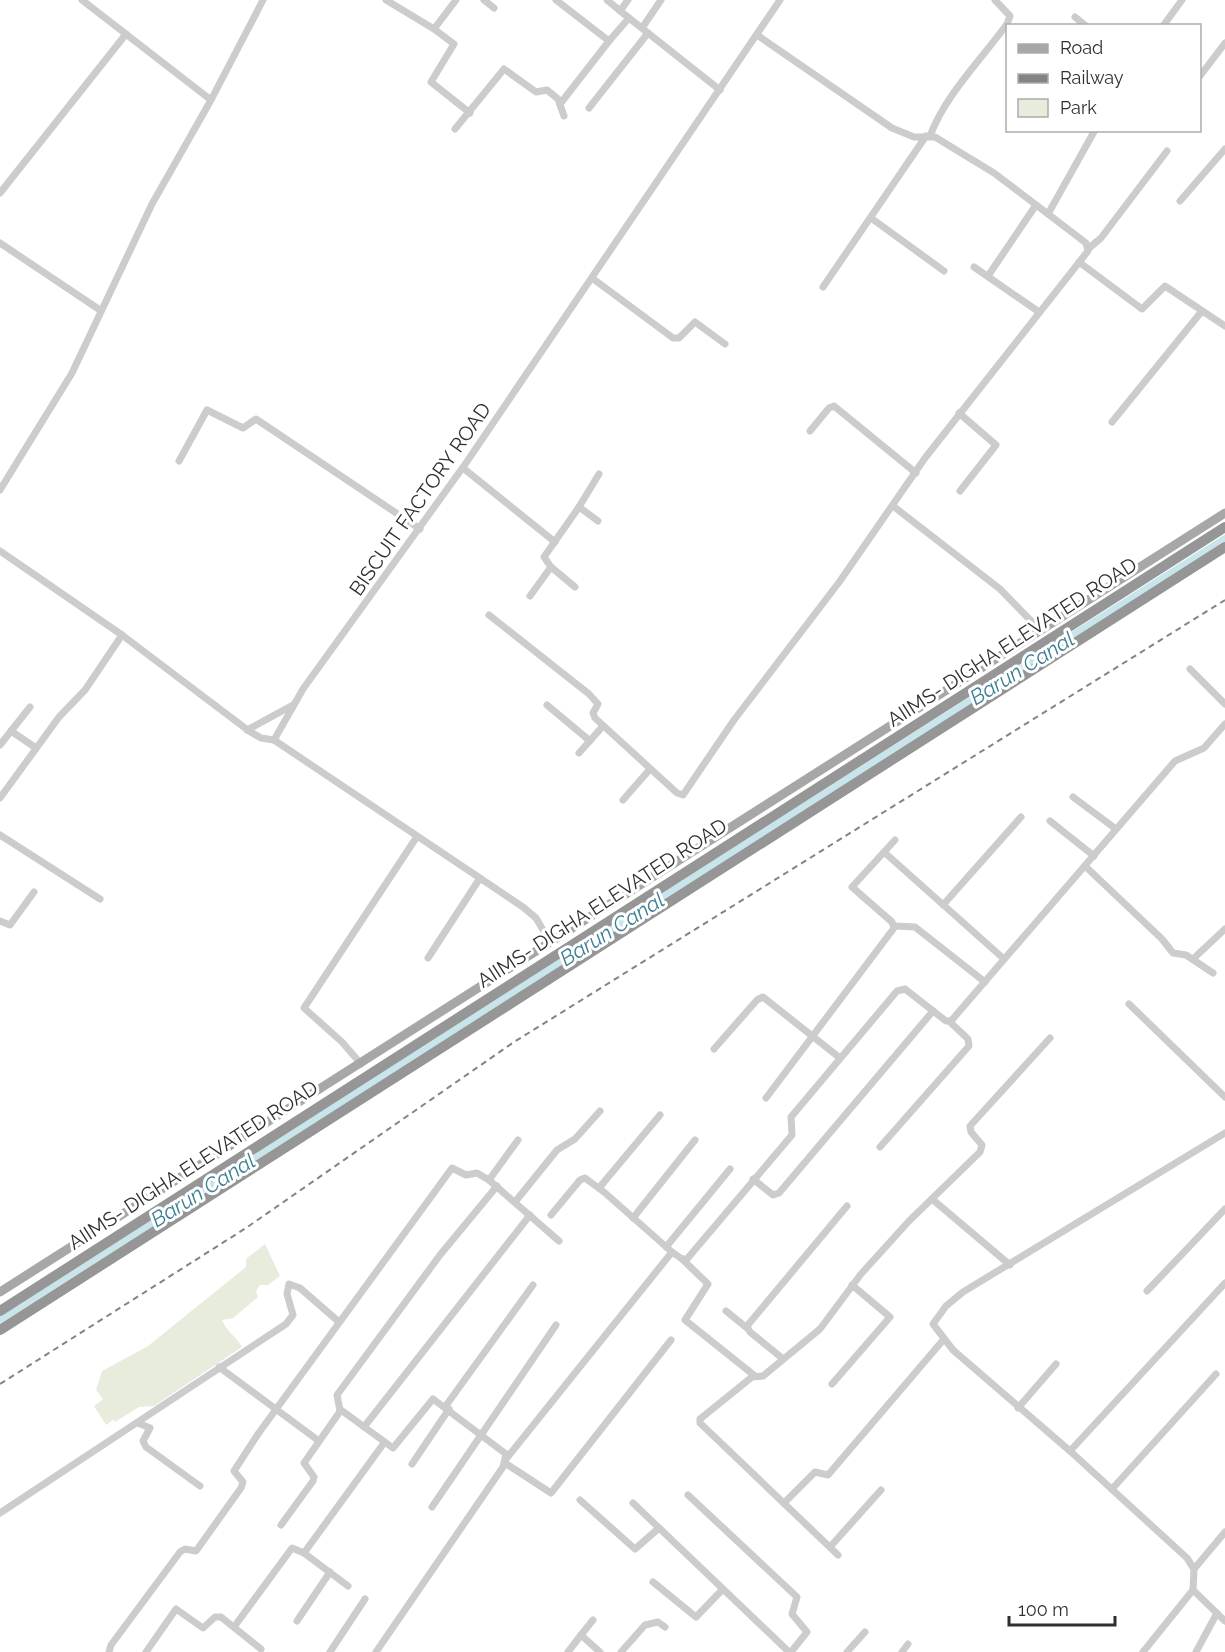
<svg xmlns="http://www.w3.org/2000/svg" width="1225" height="1652" viewBox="0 0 1225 1652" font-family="Raleway,sans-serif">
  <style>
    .green { fill: #e8ecdd }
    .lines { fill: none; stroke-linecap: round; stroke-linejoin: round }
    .canal { stroke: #c9e5ec; stroke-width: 8 }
    .minor { stroke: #ccc; stroke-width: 7 }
    .major { stroke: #a7a7a7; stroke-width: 9 }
    .highway { stroke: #969696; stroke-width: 10 }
    .rail { stroke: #848484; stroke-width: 2; stroke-dasharray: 6 4.5; stroke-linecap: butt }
    .labels { text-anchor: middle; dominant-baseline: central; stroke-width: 6; stroke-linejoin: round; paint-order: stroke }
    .street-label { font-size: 20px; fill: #2f2f2f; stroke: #fff }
    .water-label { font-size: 21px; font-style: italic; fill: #3c7f93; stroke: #fff }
  </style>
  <rect width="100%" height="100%" fill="#fff"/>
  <path class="green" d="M 265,1244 L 280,1276 L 268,1285 L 260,1285 L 256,1291 L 258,1297 L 233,1318 L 222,1320 C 227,1332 236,1336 242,1347 L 154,1406 L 139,1407 L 115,1422 L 113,1420 L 106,1425 L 94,1406 L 103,1399 L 96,1390 L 102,1371 L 148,1346 L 246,1267 L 246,1259 Z"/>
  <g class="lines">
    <path class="canal" d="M 0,1319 L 1225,539"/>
    <g class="minor">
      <path d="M 386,0 L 434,29 L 456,0"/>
      <path d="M 484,0 L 494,8"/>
      <path d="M 556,0 L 609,41 L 629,18 L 720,90"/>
      <path d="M 607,0 L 629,18"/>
      <path d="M 620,11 L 628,0"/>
      <path d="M 1075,17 L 1086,26"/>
      <path d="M 1163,26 L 1182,0"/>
      <path d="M 642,28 L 661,0"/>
      <path d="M 434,29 L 454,44 L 431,82 L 470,113"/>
      <path d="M 757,35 L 892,128 L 914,137 L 935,137 L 994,173 L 1048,214 L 1095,130"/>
      <path d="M 1200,76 L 1225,43"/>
      <path d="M 211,100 L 263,0"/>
      <path d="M 560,104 L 609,41"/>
      <path d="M 589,108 L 648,33"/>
      <path d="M 455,129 L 504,69 L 536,92 L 547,90 L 558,99 L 564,116"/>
      <path d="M 930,136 C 946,94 981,60 1007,24 L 1010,16 L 995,0"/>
      <path d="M 0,193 L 126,34"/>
      <path d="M 1180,201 L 1225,149"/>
      <path d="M 871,218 L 944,271"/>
      <path d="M 0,243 L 100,310"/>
      <path d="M 1088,249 L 1101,238 L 1167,151"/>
      <path d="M 1079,262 L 1142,309 L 1165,286 L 1225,326"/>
      <path d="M 974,267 L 1039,312"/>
      <path d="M 988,276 L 1036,205"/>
      <path d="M 592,278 L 673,338 L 679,338 L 695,322 L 725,344"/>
      <path d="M 823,287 L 926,136"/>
      <path d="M 959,413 L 996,445 L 960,491"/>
      <path d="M 1112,422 L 1202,311"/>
      <path d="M 810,431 L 829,408 L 834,406 L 916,473"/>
      <path d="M 179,461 L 207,410 L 243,428 L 256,419 L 420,529"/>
      <path d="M 463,468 L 555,542"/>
      <path d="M 0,490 L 72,373 L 152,204 L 211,100 L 82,0"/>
      <path d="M 893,506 L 1000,589 L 1040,630"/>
      <path d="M 579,507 L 599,474"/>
      <path d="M 0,551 L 122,635 L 249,731 L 261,738 L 274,740 L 303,689 L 466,463 L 780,0"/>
      <path d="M 551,567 L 575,587"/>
      <path d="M 530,596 L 551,567 L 544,557 L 579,507 L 598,521"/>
      <path d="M 489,615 L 589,694 L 598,704 L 593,713 L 595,718 L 677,793 L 683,795 L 734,720 L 840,581 L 925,458 L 1088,251 L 1086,243 L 1048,214"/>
      <path d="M 1190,669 L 1225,704"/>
      <path d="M 547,705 L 590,741"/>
      <path d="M 247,730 L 293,705"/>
      <path d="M 11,731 L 36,748"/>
      <path d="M 274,740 L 523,907 L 536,918 L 550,942"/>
      <path d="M 0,745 L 30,707"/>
      <path d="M 579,753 L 603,726"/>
      <path d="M 1073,797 L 1116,829"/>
      <path d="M 0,798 L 59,717 L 85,690 L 122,635"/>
      <path d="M 623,800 L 650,769"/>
      <path d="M 1050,821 L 1094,856"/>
      <path d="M 0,835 L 100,899"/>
      <path d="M 884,852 L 1004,959"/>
      <path d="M 1085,866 L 1162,939 L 1173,953 L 1186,955 L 1213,973"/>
      <path d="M 943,905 L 1021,817"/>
      <path d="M 0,921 L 10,925 L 34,892"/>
      <path d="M 895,926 L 915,927 L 985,982"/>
      <path d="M 428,958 L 480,878"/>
      <path d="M 1193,959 L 1225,929"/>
      <path d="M 1129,1004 L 1225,1097"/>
      <path d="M 714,1049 L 757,1000 L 763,997 L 840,1058"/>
      <path d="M 361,1064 L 342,1042 L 304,1008 L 416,838"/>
      <path d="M 766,1098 L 894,928 L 892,922 L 852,887 L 895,840"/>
      <path d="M 1225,1133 L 963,1292 L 946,1306 L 933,1324 L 953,1350 L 1070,1451 L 1225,1283"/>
      <path d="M 880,1147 L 969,1046 L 968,1039 L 950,1022"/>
      <path d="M 753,1179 L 773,1195 L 779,1193 L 933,1011"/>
      <path d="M 489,1180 L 518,1140"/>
      <path d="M 599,1188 L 660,1115"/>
      <path d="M 932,1199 L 1010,1265"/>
      <path d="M 515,1202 L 557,1150 L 575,1139 L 600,1111"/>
      <path d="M 551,1215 L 580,1180 L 585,1178 L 604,1192 L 672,1252 L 682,1259 L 687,1259 L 792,1135 L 791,1117 L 897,991 L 905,989 L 946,1021 L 951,1021 L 1175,761 L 1204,748 L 1225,724"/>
      <path d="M 633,1218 L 695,1140"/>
      <path d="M 666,1247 L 730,1169"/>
      <path d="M 682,1259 L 708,1284 L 685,1320 L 755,1376"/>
      <path d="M 1147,1291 L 1225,1209"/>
      <path d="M 726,1311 L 747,1328"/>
      <path d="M 782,1358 L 750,1332 L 747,1326 L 847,1206"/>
      <path d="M 219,1367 L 319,1441"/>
      <path d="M 832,1384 L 890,1317 L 852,1285"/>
      <path d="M 445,1407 L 533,1285"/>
      <path d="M 1018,1408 L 1056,1364"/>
      <path d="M 340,1411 L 337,1395 L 440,1255 L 497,1186"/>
      <path d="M 138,1423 L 150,1428 L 143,1441 L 146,1447 L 200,1486"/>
      <path d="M 364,1427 L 530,1215"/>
      <path d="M 1070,1451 L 1187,1558 L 1194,1569 L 1193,1590 L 1225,1621"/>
      <path d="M 506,1459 L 672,1252"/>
      <path d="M 505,1463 L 551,1493 L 671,1340"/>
      <path d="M 412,1464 L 449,1409"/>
      <path d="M 1112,1489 L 1216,1374"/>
      <path d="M 688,1495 L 797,1597 L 792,1614 L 807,1632 L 791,1652"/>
      <path d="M 580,1500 L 635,1549 L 659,1528"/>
      <path d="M 633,1503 L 789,1652"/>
      <path d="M 784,1503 L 815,1472 L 828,1475 L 944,1339"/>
      <path d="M 432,1507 L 556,1325"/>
      <path d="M 0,1513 L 286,1324 L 293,1315 L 287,1294 L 289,1284 L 300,1288 L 339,1322"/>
      <path d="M 281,1525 L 313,1481 L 314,1477 L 304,1463 L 341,1410 L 393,1448 L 433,1399 L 506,1454 L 503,1467 L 376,1652"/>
      <path d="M 830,1547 L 881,1490"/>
      <path d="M 304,1553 L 384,1443"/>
      <path d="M 838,1555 L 700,1423 L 700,1419 L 752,1377 L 763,1376 L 820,1329 L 861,1274 L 909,1221 L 980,1152 L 982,1145 L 971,1132 L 970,1126 L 1050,1038"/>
      <path d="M 1194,1569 L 1225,1532"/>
      <path d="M 653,1582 L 696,1617 L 722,1590"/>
      <path d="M 297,1621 L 330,1572"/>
      <path d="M 234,1627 L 292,1548 L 304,1553 L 348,1586"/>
      <path d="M 581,1635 L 593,1620"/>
      <path d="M 109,1652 L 111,1645 L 180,1552 L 185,1549 L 196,1551 L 241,1488 L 243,1482 L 234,1471 L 258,1434 L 452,1168 L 466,1175 L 477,1173 L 489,1180 L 559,1241"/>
      <path d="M 146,1652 L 176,1609 L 203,1628 L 215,1617 L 221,1617 L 261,1649"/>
      <path d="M 330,1652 L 365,1599"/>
      <path d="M 568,1652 L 581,1635 L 600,1652"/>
      <path d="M 621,1652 L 645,1625 L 658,1622 L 665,1627"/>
      <path d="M 847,1652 L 865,1632"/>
      <path d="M 902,1652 L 908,1644"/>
      <path d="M 1143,1652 L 1193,1590"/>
      <path d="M 1196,1652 L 1217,1613"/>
    </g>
    <path class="major" d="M 0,1292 L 1225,513"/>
    <g class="highway">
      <path d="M 0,1311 L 1225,527"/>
      <path d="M 0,1330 L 1225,547"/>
    </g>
    <path class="rail" d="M 0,1384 L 246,1228 L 514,1042 L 1225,600"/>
  </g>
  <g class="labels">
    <g class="street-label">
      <text transform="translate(420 499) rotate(-55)">BISCUIT FACTORY ROAD</text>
      <text transform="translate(1012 642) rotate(-33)">AIIMS- DIGHA ELEVATED ROAD</text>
      <text transform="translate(602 903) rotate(-33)">AIIMS- DIGHA ELEVATED ROAD</text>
      <text transform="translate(193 1165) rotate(-33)">AIIMS- DIGHA ELEVATED ROAD</text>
    </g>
    <g class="water-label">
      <text transform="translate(1022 668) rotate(-32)">Barun Canal</text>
      <text transform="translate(612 929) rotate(-32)">Barun Canal</text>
      <text transform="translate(203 1190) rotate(-32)">Barun Canal</text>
    </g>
  </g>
  <rect x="1006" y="24" width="195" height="108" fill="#ffffff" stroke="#acacac" stroke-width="1.5"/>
  <rect x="1018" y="44" width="30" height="9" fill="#a7a7a7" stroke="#acacac" stroke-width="1.5"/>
  <text x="1060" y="54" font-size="18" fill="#2f2f2f">Road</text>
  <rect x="1018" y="74" width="30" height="9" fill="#848484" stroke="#acacac" stroke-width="1.5"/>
  <text x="1060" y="84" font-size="18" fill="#2f2f2f">Railway</text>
  <rect x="1018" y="99" width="30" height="18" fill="#e8ecdd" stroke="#acacac" stroke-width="1.5"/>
  <text x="1060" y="114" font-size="18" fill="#2f2f2f">Park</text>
  <path d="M1009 1616v9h106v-9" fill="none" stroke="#2f2f2f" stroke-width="3"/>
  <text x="1018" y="1616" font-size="18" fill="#2f2f2f" stroke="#ffffff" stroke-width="4.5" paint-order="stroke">100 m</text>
</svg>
